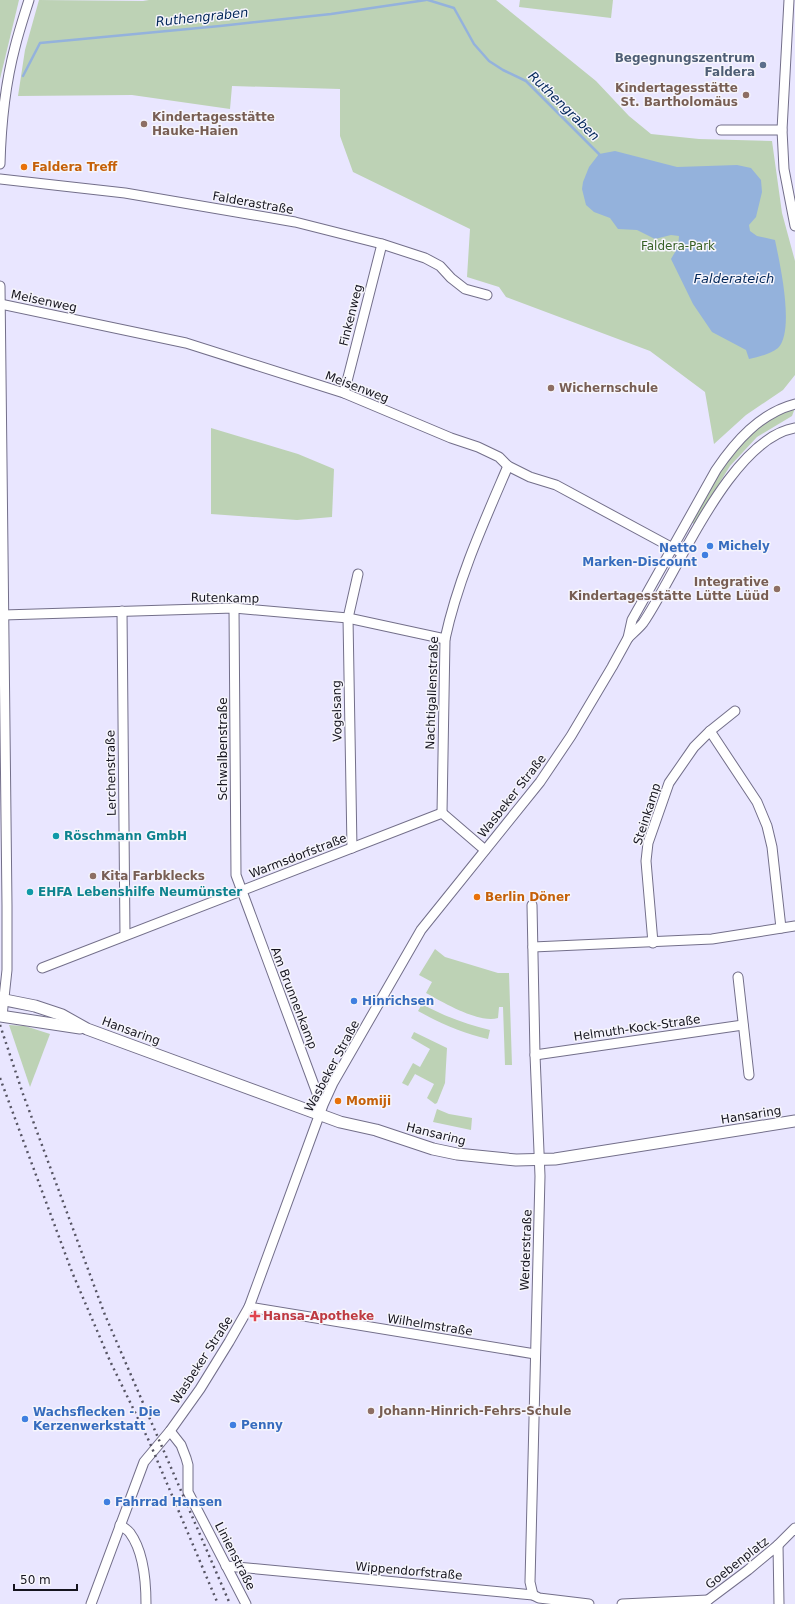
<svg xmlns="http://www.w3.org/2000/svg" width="795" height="1604" viewBox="0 0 795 1604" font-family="'DejaVu Sans',sans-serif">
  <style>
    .green { fill: #bdd2b5 }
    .water { fill: #94b2dc }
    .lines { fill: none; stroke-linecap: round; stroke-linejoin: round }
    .stream { stroke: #94b2dc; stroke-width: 2.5 }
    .minor-casing { stroke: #736f8a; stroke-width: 11 }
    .major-casing { stroke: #736f8a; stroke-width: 13 }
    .minor { stroke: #fff; stroke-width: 9 }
    .major { stroke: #fff; stroke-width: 11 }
    .rail { stroke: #565463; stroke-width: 2.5; stroke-dasharray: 2 4; stroke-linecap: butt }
    .service-dot { fill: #5c6f8a; stroke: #f6f5fc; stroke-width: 1.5 }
    .education-dot { fill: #8d6e63; stroke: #f6f5fc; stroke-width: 1.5 }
    .food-dot { fill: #e8710a; stroke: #f6f5fc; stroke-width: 1.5 }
    .shop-dot { fill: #3f7fe0; stroke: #f6f5fc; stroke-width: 1.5 }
    .culture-dot { fill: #0f9aa8; stroke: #f6f5fc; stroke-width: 1.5 }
    .health-dot { fill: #e0444e; stroke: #f6f5fc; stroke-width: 1.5 }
    .labels { text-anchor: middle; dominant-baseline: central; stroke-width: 3; stroke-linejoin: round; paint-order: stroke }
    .service-label { font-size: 12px; font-weight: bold; fill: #4e5e75; stroke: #f6f5fc; text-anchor: end }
    .education-label { font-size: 12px; font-weight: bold; fill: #785e54; stroke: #f6f5fc; text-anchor: start }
    .food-label { font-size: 12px; font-weight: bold; fill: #c56008; stroke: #f6f5fc; text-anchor: start }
    .street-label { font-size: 12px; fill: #15141e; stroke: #f6f5fc }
    .park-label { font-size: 12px; fill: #376025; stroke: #f6f5fc }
    .shop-label { font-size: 12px; font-weight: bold; fill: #366cbe; stroke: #f6f5fc; text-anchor: start }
    .culture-label { font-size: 12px; font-weight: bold; fill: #0d838f; stroke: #f6f5fc; text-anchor: start }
    .health-label { font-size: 12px; font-weight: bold; fill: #be3a42; stroke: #f6f5fc; text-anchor: start }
    .water-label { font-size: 13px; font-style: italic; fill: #022759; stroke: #f6f5fc }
  </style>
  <rect width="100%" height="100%" fill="#e9e6ff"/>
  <g class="green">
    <path d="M 0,0 L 19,0 L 0,79 Z"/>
    <path d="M 39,0 L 143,1 L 149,0 L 496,0 L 596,81 L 629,116 L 651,134 L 699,139 L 772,141 L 782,213 L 795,261 L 795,375 L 783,390 L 746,415 L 714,444 L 705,392 L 650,351 L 506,297 L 499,287 L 467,277 L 470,229 L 353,172 L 340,136 L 340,89 L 232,86 L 230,109 L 132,95 L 18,96 L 25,50 Z"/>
    <path d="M 520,0 L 613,0 L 611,18 L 519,7 Z"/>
    <path d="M 795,408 L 792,416 L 757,437 L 730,466 L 694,524 L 691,522 C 719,474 738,427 795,408 Z"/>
    <path d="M 211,428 L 298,454 L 334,469 L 332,517 L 297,520 L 211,514 Z"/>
    <path d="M 435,949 L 445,957 L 498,973 L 509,973 L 512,1065 L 505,1065 L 503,1007 L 499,1007 L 498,1018 C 480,1024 442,1002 426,993 L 432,982 L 419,975 Z"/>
    <path d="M 422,1004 C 444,1016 465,1024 490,1030 L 488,1039 C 463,1033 441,1024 418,1011 Z"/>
    <path d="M 9,1025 L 25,1026 L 50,1034 L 30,1087 Z"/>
    <path d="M 414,1032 L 447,1048 L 445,1083 L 437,1103 L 435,1104 L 427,1098 L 434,1084 L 415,1074 L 408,1086 L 402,1083 L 413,1063 L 420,1067 L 430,1049 L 411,1038 Z"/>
    <path d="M 437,1109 L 449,1114 L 472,1118 L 471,1130 L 433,1122 Z"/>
  </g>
  <path class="water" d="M 615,151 L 677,167 L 737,165 L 751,168 L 761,180 L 762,192 L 756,217 L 749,225 L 750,231 L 757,236 L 775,240 C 780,264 795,331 778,348 C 770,354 759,357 749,359 L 746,350 L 712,332 L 693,304 L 671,259 L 678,247 L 679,236 L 671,235 L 655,239 L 637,230 L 618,229 L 610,218 L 594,212 L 586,205 L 582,189 L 583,182 L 589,167 L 599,154 Z"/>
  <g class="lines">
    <g class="stream">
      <path d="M 428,0 L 454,8 L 474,44 L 489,61 L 503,70 L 526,81 L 599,154"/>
      <path d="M 23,76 L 40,43 L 220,26 L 331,14 L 426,0"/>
    </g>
    <g class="minor-casing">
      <g id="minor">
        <path d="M 789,0 L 782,130 L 784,169 L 795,226"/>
        <path d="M 721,130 L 782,130"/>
        <path d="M 0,164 C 1,125 5,85 15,47 C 19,31 24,16 29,0"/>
        <path d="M 0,179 L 125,193 L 295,222 L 382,244 L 425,258 L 440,266 L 451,278 L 465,289 L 487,295"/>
        <path d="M 0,286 L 7,906 L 7,970 L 2,1016"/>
        <path d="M 0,304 L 186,343 L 344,393 L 451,438 L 478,447 L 499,457 L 508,466 L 530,477 L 556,485 L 682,553"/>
        <path d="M 344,393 L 382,244"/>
        <path d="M 234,608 L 236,875 L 321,1104 L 320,1111"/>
        <path d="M 122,611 L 125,935"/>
        <path d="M 3,615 L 234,608 L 348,618 L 445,639"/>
        <path d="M 628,638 C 633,633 639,628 643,623 C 678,572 730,439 795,428"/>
        <path d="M 710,731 L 735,711"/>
        <path d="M 442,813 L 445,639 C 458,579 484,522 508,466"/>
        <path d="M 352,848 L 348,618 L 358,574"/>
        <path d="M 532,905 L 535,1055 L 540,1176 L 530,1582 L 533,1595"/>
        <path d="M 653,943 L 646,861 L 648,843 L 669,783 L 694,747 L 710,731 L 757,802 L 767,826 L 772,847 L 781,928"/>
        <path d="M 533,947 L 712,939 L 795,926"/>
        <path d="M 42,968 L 442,813 L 485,850"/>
        <path d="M 738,977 L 749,1075"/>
        <path d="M 535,1055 L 743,1025"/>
        <path d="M 249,1307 L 535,1354"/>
        <path d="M 170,1431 L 181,1445 L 186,1458 L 188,1465 L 188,1492 L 246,1604"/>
        <path d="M 120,1525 C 123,1527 128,1530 130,1533 C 144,1552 146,1582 146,1604"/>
        <path d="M 778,1545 L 795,1528"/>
        <path d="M 226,1566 L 533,1595 L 539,1598 L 589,1604"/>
        <path d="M 708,1600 L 748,1570 L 778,1545 L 779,1604"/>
        <path d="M 91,1604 L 144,1462 L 170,1431 L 200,1389 L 229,1342 L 249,1307 L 323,1105 L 333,1083 L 421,930 L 540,782 L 571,736 L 612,667 L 628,638 L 632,620 L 716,470 C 735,442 760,413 795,404"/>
        <path d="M 622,1604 L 708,1600"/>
      </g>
    </g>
    <g class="major-casing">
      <g id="major">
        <path d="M 0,999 L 35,1006 L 62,1015 L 87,1029 L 340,1122 L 376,1130 L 433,1149 L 457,1154 L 516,1160 L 555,1159 L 795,1121"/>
        <path d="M 0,1016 L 80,1028"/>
      </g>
    </g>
    <use href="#minor" class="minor"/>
    <use href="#major" class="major"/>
    <g class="rail">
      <path d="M 0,1025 L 23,1094 L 105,1315 L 230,1604"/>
      <path d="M 0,1078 L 72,1272 L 110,1361 L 149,1441 L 218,1604"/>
    </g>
  </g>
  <circle class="service-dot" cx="763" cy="65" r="4"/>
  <g class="education-dot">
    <circle cx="746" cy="95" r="4"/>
    <circle cx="144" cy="124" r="4"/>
    <circle cx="551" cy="388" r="4"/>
    <circle cx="777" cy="589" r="4"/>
    <circle cx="93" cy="876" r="4"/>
    <circle cx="371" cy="1411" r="4"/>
  </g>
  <g class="food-dot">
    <circle cx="24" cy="167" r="4"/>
    <circle cx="477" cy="897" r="4"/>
    <circle cx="338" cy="1101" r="4"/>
  </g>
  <g class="shop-dot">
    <circle cx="710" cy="546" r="4"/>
    <circle cx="705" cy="555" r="4"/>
    <circle cx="354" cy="1001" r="4"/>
    <circle cx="25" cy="1419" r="4"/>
    <circle cx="233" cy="1425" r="4"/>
    <circle cx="107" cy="1502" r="4"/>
  </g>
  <g class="culture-dot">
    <circle cx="56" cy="836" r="4"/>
    <circle cx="30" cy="892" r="4"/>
  </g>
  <path class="health-dot" d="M253 1310h4v4h4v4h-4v4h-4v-4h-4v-4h4z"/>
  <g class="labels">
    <g class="service-label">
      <text x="755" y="58">Begegnungszentrum<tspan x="755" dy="14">Faldera</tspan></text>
    </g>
    <g class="education-label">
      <text x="738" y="88" text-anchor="end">Kindertagesstätte<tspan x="738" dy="14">St. Bartholomäus</tspan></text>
      <text x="152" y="117">Kindertagesstätte<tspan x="152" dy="14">Hauke-Haien</tspan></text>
      <text x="559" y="388">Wichernschule</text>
      <text x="769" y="582" text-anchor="end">Integrative<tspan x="769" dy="14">Kindertagesstätte Lütte Lüüd</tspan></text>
      <text x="101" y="876">Kita Farbklecks</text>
      <text x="379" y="1411">Johann-Hinrich-Fehrs-Schule</text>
    </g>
    <g class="food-label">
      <text x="32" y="167">Faldera Treff</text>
      <text x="485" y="897">Berlin Döner</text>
      <text x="346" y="1101">Momiji</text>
    </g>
    <g class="street-label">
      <text transform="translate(253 203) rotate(10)">Falderastraße</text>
      <text transform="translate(44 301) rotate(12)">Meisenweg</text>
      <text transform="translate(351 315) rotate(-76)">Finkenweg</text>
      <text transform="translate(357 387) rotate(21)">Meisenweg</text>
      <text transform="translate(225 598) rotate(1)">Rutenkamp</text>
      <text transform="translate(432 693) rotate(-88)">Nachtigallenstraße</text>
      <text transform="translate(337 711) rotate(-91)">Vogelsang</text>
      <text transform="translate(223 749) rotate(-90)">Schwalbenstraße</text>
      <text transform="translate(111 773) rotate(-91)">Lerchenstraße</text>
      <text transform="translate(512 796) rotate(-52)">Wasbeker Straße</text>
      <text transform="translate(647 814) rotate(-72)">Steinkamp</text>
      <text transform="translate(298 856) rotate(-21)">Warmsdorfstraße</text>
      <text transform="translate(294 998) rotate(69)">Am Brunnenkamp</text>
      <text transform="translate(637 1028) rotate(-8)">Helmuth-Kock-Straße</text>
      <text transform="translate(131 1031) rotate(20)">Hansaring</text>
      <text transform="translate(332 1066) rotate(-62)">Wasbeker Straße</text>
      <text transform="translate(751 1115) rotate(-9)">Hansaring</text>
      <text transform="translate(436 1134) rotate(14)">Hansaring</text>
      <text transform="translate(526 1250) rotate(-88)">Werderstraße</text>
      <text transform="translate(430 1325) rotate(9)">Wilhelmstraße</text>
      <text transform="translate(202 1360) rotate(-57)">Wasbeker Straße</text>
      <text transform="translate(235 1556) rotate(63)">Linienstraße</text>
      <text transform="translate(737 1563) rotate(-38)">Goebenplatz</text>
      <text transform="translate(409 1571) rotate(5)">Wippendorfstraße</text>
    </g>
    <g class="park-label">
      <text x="678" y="246">Faldera-Park</text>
    </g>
    <g class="shop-label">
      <text x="718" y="546">Michely</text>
      <text x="697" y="548" text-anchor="end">Netto<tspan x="697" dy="14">Marken-Discount</tspan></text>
      <text x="362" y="1001">Hinrichsen</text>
      <text x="33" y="1412">Wachsflecken - Die<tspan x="33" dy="14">Kerzenwerkstatt</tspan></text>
      <text x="241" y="1425">Penny</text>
      <text x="115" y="1502">Fahrrad Hansen</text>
    </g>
    <g class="culture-label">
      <text x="64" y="836">Röschmann GmbH</text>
      <text x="38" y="892">EHFA Lebenshilfe Neumünster</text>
    </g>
    <g class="health-label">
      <text x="263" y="1316">Hansa-Apotheke</text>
    </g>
    <g class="water-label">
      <text transform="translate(202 17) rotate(-6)">Ruthengraben</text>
      <text transform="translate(564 106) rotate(44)">Ruthengraben</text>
      <text x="734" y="278">Falderateich</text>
    </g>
  </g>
  <path d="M14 1584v6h63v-6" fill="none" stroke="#15141e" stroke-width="2"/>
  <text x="20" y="1584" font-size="12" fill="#15141e" stroke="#f6f5fc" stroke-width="3" paint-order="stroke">50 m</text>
</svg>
